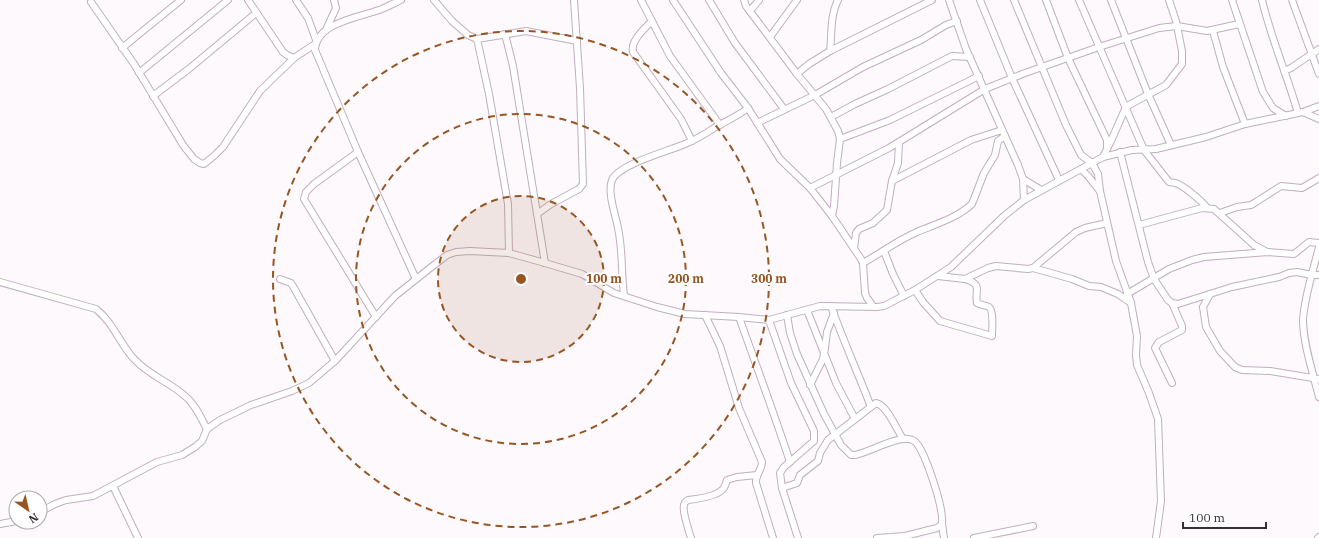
<svg xmlns="http://www.w3.org/2000/svg" width="1319" height="538" viewBox="0 0 1319 538" font-family="'IBM Plex Serif',serif">
  <style>
    .lines { fill: none; stroke-linecap: round; stroke-linejoin: round }
    .minor-casing { stroke: #c1aec0; stroke-width: 8 }
    .minor { stroke: #fff; stroke-width: 6 }
    .ring { fill: none; stroke: #975621; stroke-width: 2; stroke-dasharray: 7 5 }
    .centre { fill: #975621; stroke: #fff; stroke-width: 2 }
    .ring-label { font-size: 12px; text-anchor: middle; font-weight: bold; fill: #975621; stroke: #fff; stroke-width: 4; stroke-linejoin: round; paint-order: stroke }
  </style>
  <rect width="100%" height="100%" fill="#fdf9fd"/>
  <g class="lines">
    <g class="minor-casing">
      <g id="minor">
        <path d="M 248,0 L 283,52 L 287,55 L 294,58"/>
        <path d="M 296,0 L 308,18 L 316,40"/>
        <path d="M 401,0 C 395,3 388,6 382,9 C 361,17 316,22 315,50 L 358,152 L 416,279"/>
        <path d="M 434,0 L 452,21 L 468,35 L 477,39 L 526,31 L 577,41"/>
        <path d="M 641,0 L 670,56 L 720,125"/>
        <path d="M 673,0 L 721,73 L 748,108 L 780,159 L 810,188 L 832,216 L 861,259 L 863,263 L 865,293 L 867,298 L 873,306"/>
        <path d="M 709,0 L 735,43 L 784,109"/>
        <path d="M 744,0 L 746,6 L 797,74 L 826,109 L 838,131 L 840,139 L 837,163 L 834,206 L 832,216"/>
        <path d="M 949,0 L 966,49 L 1018,165 L 1023,179 L 1024,200"/>
        <path d="M 980,0 L 1012,78 L 1059,180"/>
        <path d="M 1014,0 L 1066,125 L 1081,155 L 1092,163 L 1098,174 L 1100,191 L 1116,261 L 1131,303 L 1137,336 L 1136,355 L 1137,365 L 1149,393 L 1158,419 L 1161,501 L 1156,538"/>
        <path d="M 1046,0 L 1068,58 L 1107,140 L 1107,148"/>
        <path d="M 1079,0 L 1144,150 L 1169,182 C 1171,183 1173,182 1175,183 C 1182,184 1203,202 1207,208"/>
        <path d="M 1111,0 L 1148,94 L 1171,145"/>
        <path d="M 1232,0 L 1263,92 L 1273,108 L 1286,116"/>
        <path d="M 1262,0 C 1271,38 1287,75 1298,113"/>
        <path d="M 1292,0 L 1319,74"/>
        <path d="M 91,2 L 134,64 L 183,145 L 194,159 L 200,163 L 204,164 L 214,156 L 223,147 L 260,91 L 294,58 L 315,44"/>
        <path d="M 750,11 L 759,0"/>
        <path d="M 652,21 C 645,28 630,41 633,52 L 681,119 L 692,141"/>
        <path d="M 326,30 L 336,8 L 334,0"/>
        <path d="M 1213,31 L 1223,67 L 1245,124"/>
        <path d="M 505,34 L 513,66 L 545,263"/>
        <path d="M 770,37 L 797,0"/>
        <path d="M 477,39 L 489,94 L 508,204 L 509,253"/>
        <path d="M 122,48 L 181,0"/>
        <path d="M 830,51 C 832,34 830,15 838,0"/>
        <path d="M 1284,71 L 1291,68 L 1319,49"/>
        <path d="M 139,73 L 228,0"/>
        <path d="M 797,74 L 809,64 L 830,51 L 932,0"/>
        <path d="M 153,96 L 190,68 L 256,13"/>
        <path d="M 1303,112 L 1319,119"/>
        <path d="M 831,117 L 855,104 L 888,89 L 952,56 L 970,57"/>
        <path d="M 757,123 L 815,95 L 863,67 L 921,40 L 946,25 L 957,21"/>
        <path d="M 840,139 L 890,120 L 979,76"/>
        <path d="M 358,152 L 314,184 L 306,192 L 304,199 L 376,317"/>
        <path d="M 1120,152 L 1148,262 L 1154,279 L 1168,300 L 1172,303 L 1178,304 L 1232,287 L 1279,277 L 1289,273 L 1297,272 L 1312,275 L 1319,275"/>
        <path d="M 1103,157 L 1111,141 L 1125,109 L 1129,105 L 1166,85 L 1182,64 L 1182,51 L 1176,21 L 1169,0"/>
        <path d="M 1081,169 L 1088,176 L 1099,190"/>
        <path d="M 1023,179 L 1041,190"/>
        <path d="M 892,181 L 971,140 L 1002,130"/>
        <path d="M 810,188 L 889,148 L 985,89 L 1025,73 L 1099,47 L 1159,28 L 1177,26 L 1207,31 L 1239,24"/>
        <path d="M 1220,213 L 1237,207 L 1251,205 L 1256,202 L 1281,186 L 1302,188 L 1319,178"/>
        <path d="M 537,214 L 551,204 L 579,189 L 583,184 L 580,88 L 574,0"/>
        <path d="M 1139,225 L 1202,208 L 1214,209 L 1254,245 L 1267,252"/>
        <path d="M 1319,247 C 1314,268 1303,301 1303,322 C 1304,347 1313,373 1319,397"/>
        <path d="M 854,248 L 856,233 L 859,229 L 873,223 L 887,210 L 892,181 L 898,163 L 899,142"/>
        <path d="M 884,251 L 893,274 L 904,296"/>
        <path d="M 863,263 C 881,253 898,240 917,232 C 936,224 957,218 972,204 L 984,173 L 995,155 L 998,141 L 1005,136"/>
        <path d="M 1033,268 L 1072,279 L 1089,286 L 1101,287 L 1118,294 L 1131,303"/>
        <path d="M 938,276 L 965,279 L 988,268 L 996,266 L 1028,269 L 1033,268 L 1076,232 L 1085,228 L 1107,223"/>
        <path d="M 280,279 L 291,283 L 294,288 L 335,361"/>
        <path d="M 0,282 L 96,309 C 114,323 120,345 135,360 C 150,376 170,382 185,396 C 195,404 201,418 207,429"/>
        <path d="M 915,290 L 923,302 L 940,321 L 992,336 C 992,330 994,311 989,307 C 985,305 980,305 977,303 C 974,290 984,285 965,279"/>
        <path d="M 1127,294 L 1169,269 L 1192,260 L 1204,257 L 1268,252 L 1294,254 L 1309,242 L 1319,243"/>
        <path d="M 1210,294 L 1203,307 L 1206,327 L 1220,351 L 1235,367 L 1242,370 L 1270,371 L 1319,379"/>
        <path d="M 624,295 C 621,273 623,251 618,228 C 616,216 607,193 612,180 C 619,164 669,151 685,144 C 695,140 705,134 714,128 C 726,121 738,116 748,108"/>
        <path d="M 831,306 C 843,340 858,373 871,407"/>
        <path d="M 807,310 L 836,383 L 855,419"/>
        <path d="M 705,315 L 720,346 L 739,408 L 762,462 C 762,470 755,475 756,483 L 773,538"/>
        <path d="M 787,315 L 790,333 L 797,354 L 824,414 L 841,445 L 851,455 L 855,455 C 869,452 896,437 908,439 C 912,439 916,442 918,445 C 927,459 944,508 942,524 L 937,528 L 905,536 L 877,538"/>
        <path d="M 739,317 C 756,365 774,413 790,462"/>
        <path d="M 769,320 L 791,383 L 814,431 L 814,441 L 784,467 L 780,473 L 782,488 L 798,538"/>
        <path d="M 1172,383 L 1155,348 L 1159,342 L 1182,330 L 1182,326 L 1172,303"/>
        <path d="M 810,385 L 823,359 L 825,348 L 827,332 L 834,313"/>
        <path d="M 113,486 L 138,538"/>
        <path d="M 782,488 L 797,483 L 800,475 L 818,461 L 820,453 L 828,440 L 876,403 C 887,405 897,430 903,439"/>
        <path d="M 40,512 L 55,504 L 66,500 L 93,496 L 157,462 L 182,455 L 195,447 L 202,441 L 207,429 L 220,420 L 251,405 L 292,391 L 309,383 L 335,361 L 395,296 L 434,265 L 447,255 L 456,252 L 470,251 L 509,253 L 545,263 L 582,274 L 614,293 L 657,307 L 685,314 L 739,317 L 769,320 L 820,306 L 877,307 L 884,306 L 915,290 L 951,267 L 1004,216 L 1024,200 L 1103,157 L 1132,150 L 1156,149 L 1206,137 L 1245,124 L 1303,112 L 1319,106"/>
        <path d="M 0,524 L 16,521"/>
        <path d="M 942,524 L 944,538"/>
        <path d="M 691,538 C 689,531 682,512 684,505 C 685,502 685,502 688,500 C 697,499 717,496 723,489 C 725,487 726,483 727,480 L 737,477 L 757,475"/>
        <path d="M 974,538 L 1033,526"/>
        <path d="M 1318,538 L 1319,537"/>
      </g>
    </g>
    <use href="#minor" class="minor"/>
  </g>
  <circle cx="521" cy="279" r="83" fill="#975621" fill-opacity=".12"/>
  <g class="ring">
    <circle cx="521" cy="279" r="83"/>
    <circle cx="521" cy="279" r="165"/>
    <circle cx="521" cy="279" r="248"/>
  </g>
  <circle cx="521" cy="279" r="6" class="centre"/>
  <g class="ring-label">
    <text x="604" y="283">100 m</text>
    <text x="686" y="283">200 m</text>
    <text x="769" y="283">300 m</text>
  </g>
  <g transform="translate(28 510) rotate(146)"><circle r="19" fill="#ffffff" stroke="#aeabae"/>
  <path d="M0-3L7 15L0 10L-7 15Z" fill="#975621"/>
  <text y="-6" font-size="11" font-weight="bold" text-anchor="middle" fill="#352d34">N</text>
  </g>
  <path d="M1183 522v6h83v-6" fill="none" stroke="#352d34" stroke-width="2"/>
  <text x="1189" y="522" font-size="12" fill="#352d34" stroke="#ffffff" stroke-width="3" paint-order="stroke">100 m</text>
</svg>
